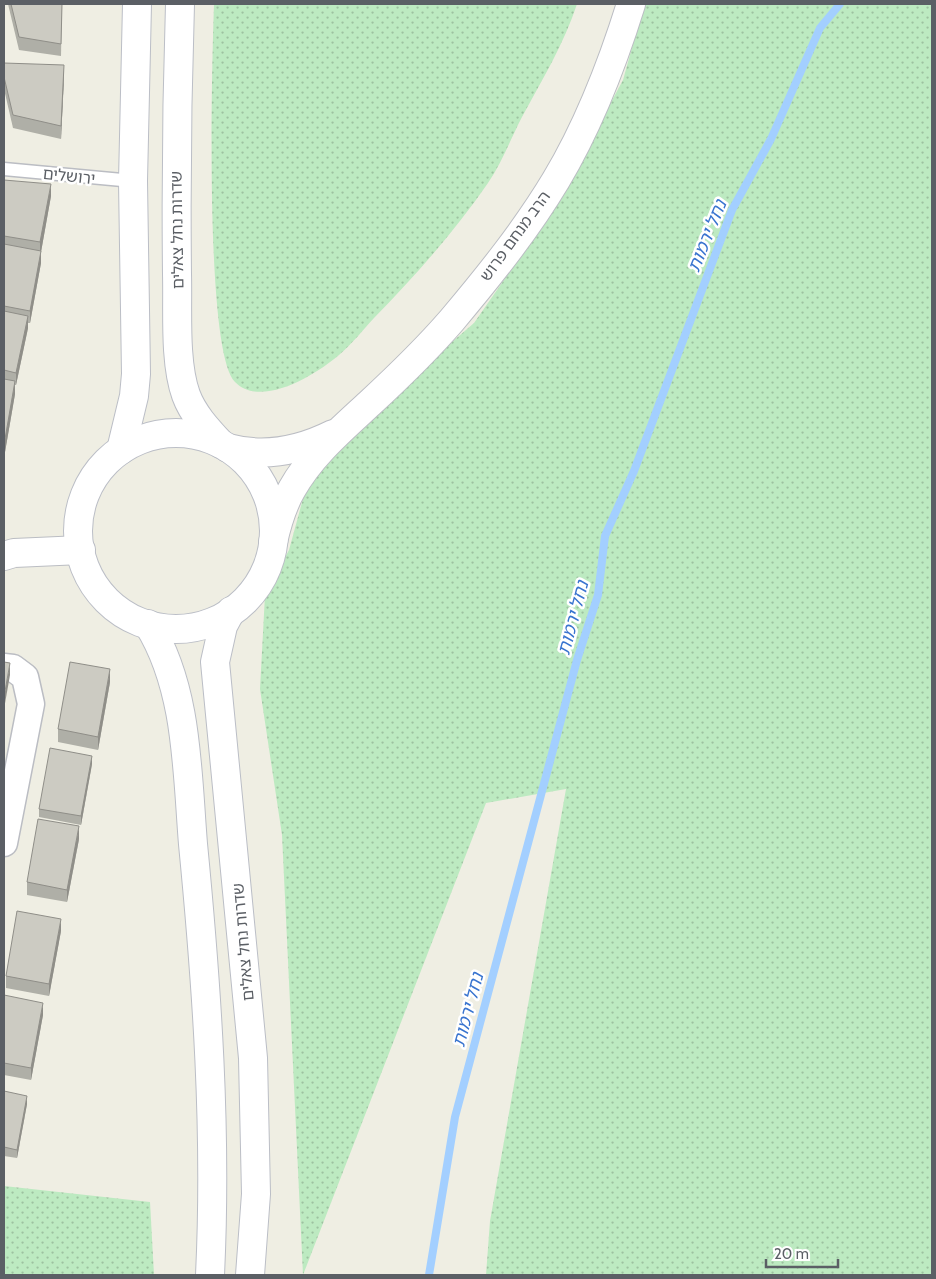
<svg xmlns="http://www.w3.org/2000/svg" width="936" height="1279" viewBox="0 0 936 1279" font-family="Cabin,'Noto Sans Hebrew',sans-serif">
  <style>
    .grass { fill: url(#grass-dots) }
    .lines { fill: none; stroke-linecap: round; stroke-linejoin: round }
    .stream { stroke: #a3cfff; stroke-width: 8 }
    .service-casing { stroke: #bbbdc3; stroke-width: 15 }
    .minor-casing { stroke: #bbbdc3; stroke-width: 29 }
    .tertiary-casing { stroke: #bbbdc3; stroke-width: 30 }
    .secondary-casing { stroke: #bbbec6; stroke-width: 30 }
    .service { stroke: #fff; stroke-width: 12 }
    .minor { stroke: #fff; stroke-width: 26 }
    .tertiary { stroke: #fff; stroke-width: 28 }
    .secondary { stroke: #fff; stroke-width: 28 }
    .wall { fill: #afafa7 }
    .shaded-wall { fill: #8f8e88 }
    .building { fill: #cccbc2; stroke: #8f8e88 }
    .labels { text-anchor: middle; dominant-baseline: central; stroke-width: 5; stroke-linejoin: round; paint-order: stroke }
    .street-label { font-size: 16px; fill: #5b5f65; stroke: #fff }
    .water-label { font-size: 18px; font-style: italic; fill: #3974cf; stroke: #fff }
  </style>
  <defs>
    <pattern id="grass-dots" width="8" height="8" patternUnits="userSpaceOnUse" patternTransform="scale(1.25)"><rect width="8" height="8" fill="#bdeac1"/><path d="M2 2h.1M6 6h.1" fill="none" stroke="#9dc1a0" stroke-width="1.8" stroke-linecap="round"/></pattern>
  </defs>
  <rect width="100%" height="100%" fill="#efeee3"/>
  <g class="grass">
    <path d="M 214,4 L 577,4 C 564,44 542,80 522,117 C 511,138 502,163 488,183 C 455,231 415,276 374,318 C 363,330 352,344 339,355 C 317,374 261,409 235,382 C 204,351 212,60 214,4 Z"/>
    <path d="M 644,4 L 932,4 L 932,1275 L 486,1275 L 490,1221 L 566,789 L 486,803 L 303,1275 L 282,835 L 260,689 L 265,595 L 289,550 L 310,473 L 348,432 L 474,323 L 554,208 L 623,80 Z"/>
    <path d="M 4,1186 L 150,1202 L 154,1275 L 4,1275 Z"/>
  </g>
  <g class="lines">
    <path class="stream" d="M 429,1275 L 455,1117 L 577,660 L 598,595 L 605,536 L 634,471 L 732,210 L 771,139 L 820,28 L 840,4"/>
    <g class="service-casing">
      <path id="service" d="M 4,169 L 133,181"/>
    </g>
    <g class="minor-casing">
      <path id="minor" d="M 4,667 L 13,668 L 25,677 L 31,704 L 4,843"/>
    </g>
    <g class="tertiary-casing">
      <g id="tertiary">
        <path d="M 228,448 C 265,458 299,451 333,434"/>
        <path d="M 273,542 C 277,524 282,506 292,489 C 311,455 342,429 370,403 C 398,377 427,349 452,320 C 489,276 526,230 556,180 C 589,125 612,65 631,4"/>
        <path d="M 4,556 L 14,553 L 81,550"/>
      </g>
    </g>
    <g class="secondary-casing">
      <g id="secondary">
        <path d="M 180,4 C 177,94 176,184 177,274 C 178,309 174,362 186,395 C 193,414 207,429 221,444"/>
        <circle cx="176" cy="531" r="98"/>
        <path d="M 121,450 L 134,396 L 136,374 L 133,181 L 137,4"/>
        <path d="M 231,611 L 223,626 L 215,662 L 253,1058 L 256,1194 L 250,1275"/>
        <path d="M 148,624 C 188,688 187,771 193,844 C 207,988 217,1131 210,1275"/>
      </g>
    </g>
    <use href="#service" class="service"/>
    <use href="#minor" class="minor"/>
    <use href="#tertiary" class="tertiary"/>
    <use href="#secondary" class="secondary"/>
  </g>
  <g class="wall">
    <path d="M 8,4 L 62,4 L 61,56 L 19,50 Z"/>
    <path d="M 4,63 L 64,77 L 61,139 L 13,128 L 4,89 Z"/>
    <path d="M 4,180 L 51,196 L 41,252 L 41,263 L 30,323 L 28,323 L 28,328 L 16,385 L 15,385 L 15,394 L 5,452 L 4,452 Z"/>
    <path d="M 110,682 L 98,750 L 58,742 L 58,729 Z"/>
    <path d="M 92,764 L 81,825 L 39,817 L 39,809 Z"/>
    <path d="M 79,839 L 67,902 L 27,895 L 27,882 Z"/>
    <path d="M 61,931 L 49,996 L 6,988 L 6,976 Z"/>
    <path d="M 4,995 L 43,1015 L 31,1080 L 4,1075 Z"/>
    <path d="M 4,1091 L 27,1104 L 17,1158 L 4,1156 Z"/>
  </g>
  <g class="shaded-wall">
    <path d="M 64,65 L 64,77 L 61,139 L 61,126 Z"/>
    <path d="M 51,184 L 51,196 L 41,252 L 41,263 L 30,323 L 30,311 L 40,253 L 40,242 Z"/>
    <path d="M 28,316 L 28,328 L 16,385 L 16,373 Z"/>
    <path d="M 15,381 L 15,394 L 5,452 L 5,439 Z"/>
    <path d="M 10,663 L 10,675 L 4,709 L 4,697 Z"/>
    <path d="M 110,669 L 110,682 L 98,750 L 98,737 Z"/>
    <path d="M 92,756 L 92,764 L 81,825 L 81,816 Z"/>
    <path d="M 79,826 L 79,839 L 67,902 L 67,890 Z"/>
    <path d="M 61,919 L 61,931 L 49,996 L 49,984 Z"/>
    <path d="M 43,1003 L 43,1015 L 31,1080 L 31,1068 Z"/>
    <path d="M 27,1096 L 27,1104 L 17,1158 L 17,1150 Z"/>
  </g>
  <g class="building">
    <path d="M 11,4 L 62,4 L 61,44 L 19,37 Z"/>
    <path d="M 4,63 L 64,65 L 61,126 L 13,115 L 4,77 Z"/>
    <path d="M 4,180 L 51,184 L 40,242 L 4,236 Z"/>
    <path d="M 4,244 L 41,251 L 30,311 L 4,306 Z"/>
    <path d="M 4,311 L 28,316 L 16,373 L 4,370 Z"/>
    <path d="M 4,379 L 15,381 L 5,439 L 4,439 Z"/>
    <path d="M 4,662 L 10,663 L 4,697 Z"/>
    <path d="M 70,662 L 110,669 L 98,737 L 58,729 Z"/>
    <path d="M 50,748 L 92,756 L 81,816 L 39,809 Z"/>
    <path d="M 38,819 L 79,826 L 67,890 L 27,882 Z"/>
    <path d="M 17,911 L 61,919 L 49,984 L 6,976 Z"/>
    <path d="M 4,995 L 43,1003 L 31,1068 L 4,1063 Z"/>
    <path d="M 4,1091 L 27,1096 L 17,1150 L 4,1147 Z"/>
  </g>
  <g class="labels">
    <g class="street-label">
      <text transform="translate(69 176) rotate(6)">ירושלים</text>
      <text transform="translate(177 230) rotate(-91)">שדרות נחל צאלים</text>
      <text transform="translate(515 236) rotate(-54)">הרב מנחם פרוש</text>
      <text transform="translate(243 942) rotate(-95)">שדרות נחל צאלים</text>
    </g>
    <g class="water-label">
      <text transform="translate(707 236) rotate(-68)">נחל ירמות</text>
      <text transform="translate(573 618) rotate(-75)">נחל ירמות</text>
      <text transform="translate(468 1010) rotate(-75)">נחל ירמות</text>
    </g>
  </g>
  <rect width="936" height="1279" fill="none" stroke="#5b5f65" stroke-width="10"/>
  <path d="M766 1259v8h72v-8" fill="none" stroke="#5b5f65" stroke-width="2.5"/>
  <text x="774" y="1259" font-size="15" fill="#5b5f65" stroke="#ffffff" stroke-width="4" paint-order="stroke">20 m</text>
</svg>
